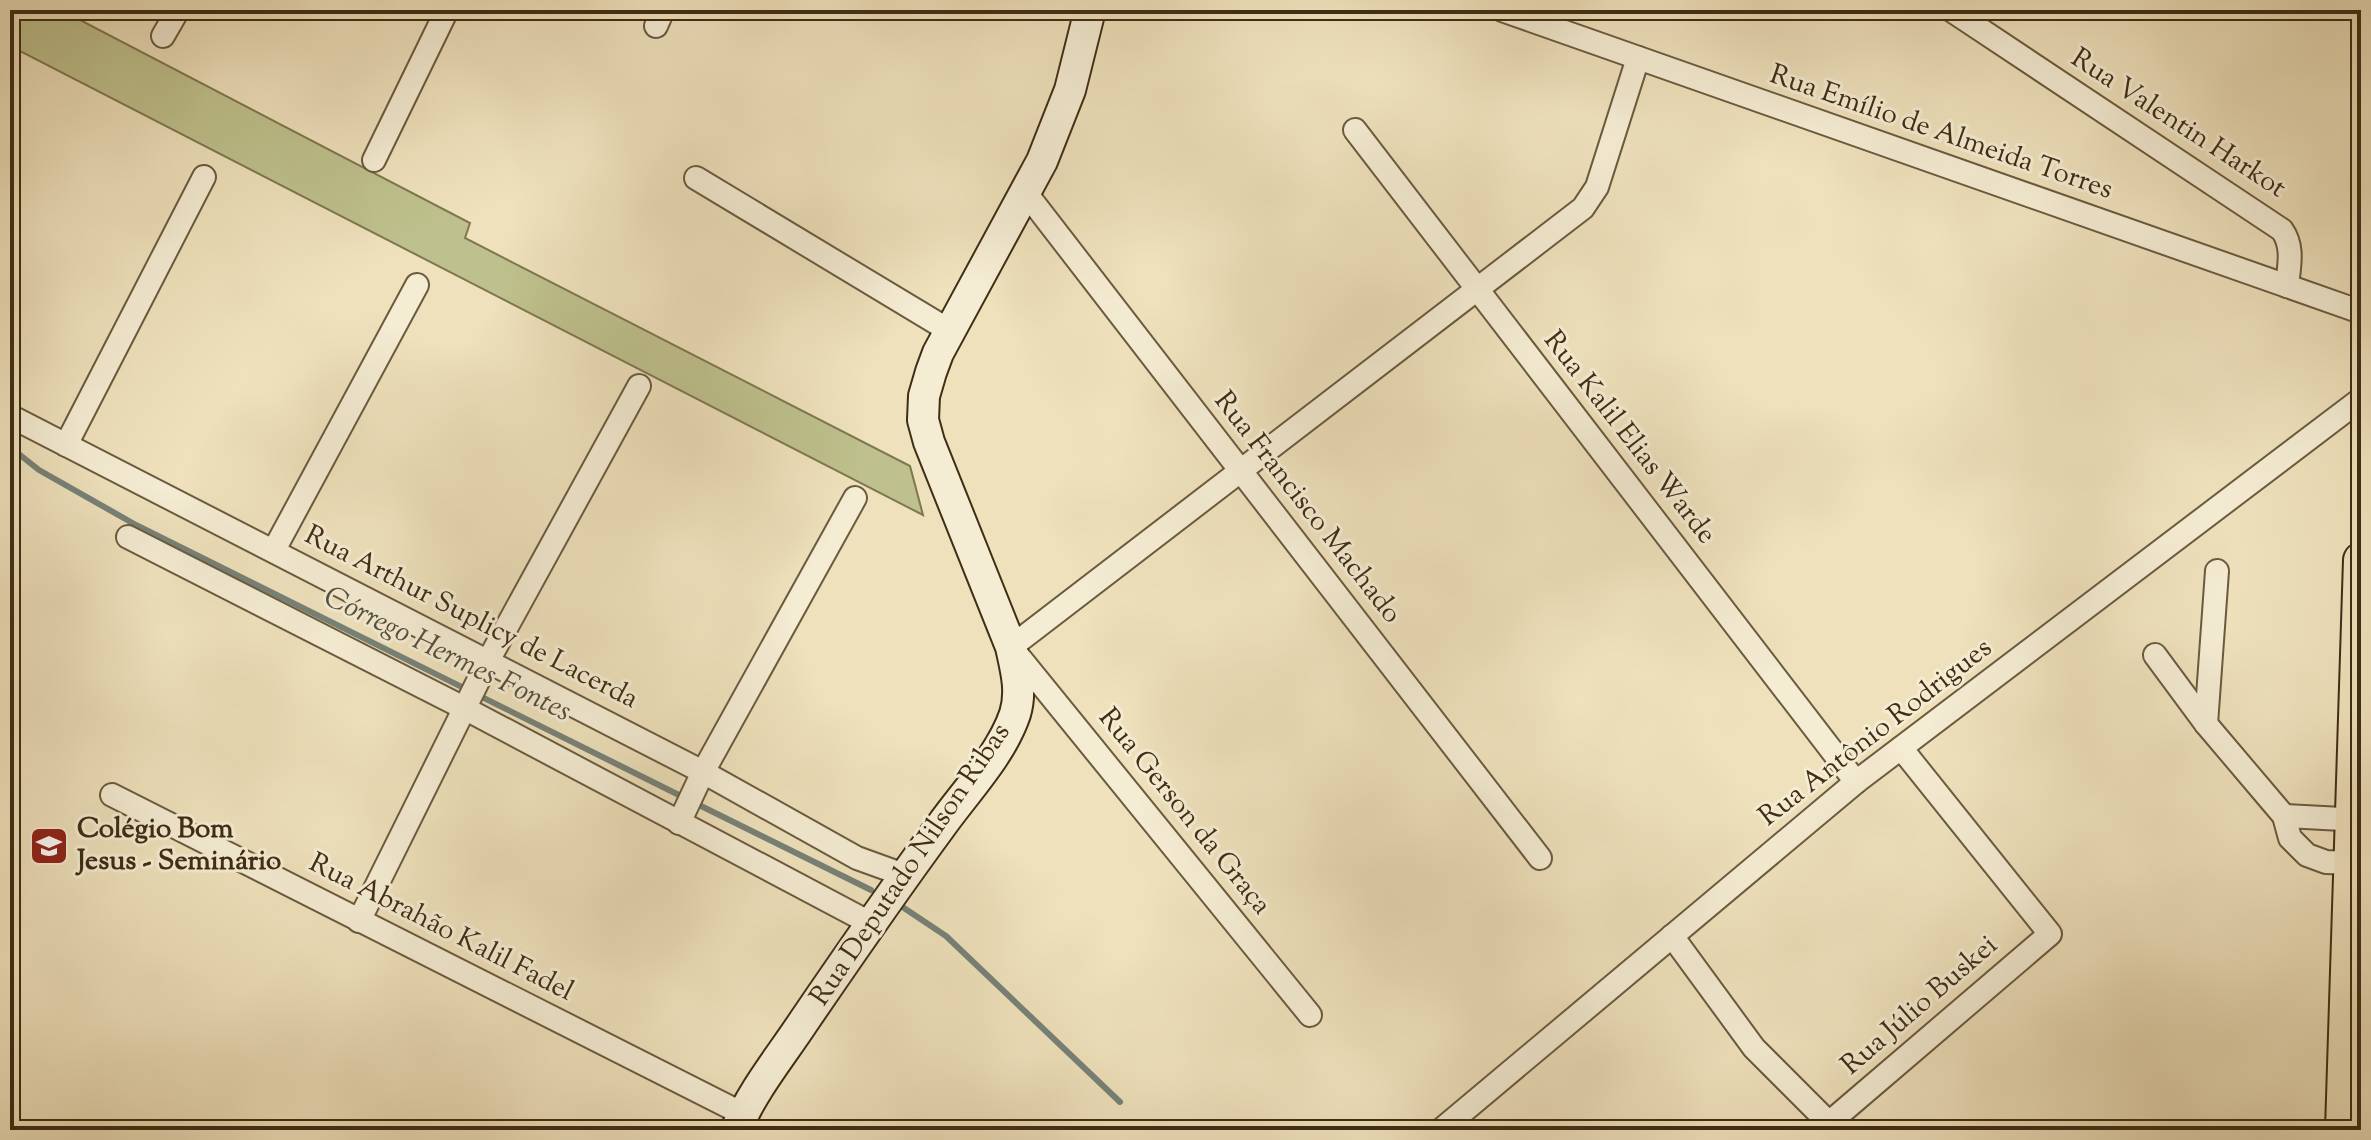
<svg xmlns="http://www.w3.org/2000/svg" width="2371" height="1140" viewBox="0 0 2371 1140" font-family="'Sorts Mill Goudy',serif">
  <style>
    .green { fill: #bec18d; stroke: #7e7750; stroke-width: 2 }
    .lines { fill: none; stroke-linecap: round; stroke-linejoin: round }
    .stream { stroke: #778278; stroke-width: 6 }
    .street-casing { stroke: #6b5a3e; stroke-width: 26 }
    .secondary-casing { stroke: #3f2d14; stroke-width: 34 }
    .primary-casing { stroke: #3f2d14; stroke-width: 38 }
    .street { stroke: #f4ecd3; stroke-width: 22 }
    .secondary { stroke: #f4ecd3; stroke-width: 30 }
    .primary { stroke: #eee1bc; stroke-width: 34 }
    .labels { text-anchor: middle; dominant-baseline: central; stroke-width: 6; stroke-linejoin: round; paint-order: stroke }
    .street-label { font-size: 28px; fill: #3f2d14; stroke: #f4ecd3 }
    .poi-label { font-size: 28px; font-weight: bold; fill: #3f2d14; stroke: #f4ecd3; text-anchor: start }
    .water-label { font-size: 30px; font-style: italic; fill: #56503e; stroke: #f4ecd3 }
  </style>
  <rect width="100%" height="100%" fill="#eee1bc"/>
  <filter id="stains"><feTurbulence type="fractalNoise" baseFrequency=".0025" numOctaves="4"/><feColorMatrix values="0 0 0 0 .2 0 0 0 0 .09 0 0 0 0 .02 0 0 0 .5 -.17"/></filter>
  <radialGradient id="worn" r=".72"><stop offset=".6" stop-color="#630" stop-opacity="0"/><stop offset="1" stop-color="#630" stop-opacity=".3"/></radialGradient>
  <path class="green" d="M 10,10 L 61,10 L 470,223 L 465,238 L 910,466 L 923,515 L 10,46 Z"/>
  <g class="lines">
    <g class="stream">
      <path d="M 10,447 L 39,470 L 136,525 L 685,798"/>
      <path d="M 695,803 L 871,890"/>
      <path d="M 904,908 L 946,936 L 1120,1102"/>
    </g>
    <g class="street-casing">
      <g id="street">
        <path d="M 1502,10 L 2361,312"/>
        <path d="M 1951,10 L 2282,230 C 2294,247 2289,266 2287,286"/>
        <path d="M 656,26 L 663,10"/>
        <path d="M 163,36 L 178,10"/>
        <path d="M 1355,130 L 1856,782"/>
        <path d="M 374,160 L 447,10"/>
        <path d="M 696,178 L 950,331"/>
        <path d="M 1026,193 L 1540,858"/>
        <path d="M 10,416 L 703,772 L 857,858 L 904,875"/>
        <path d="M 66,445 L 204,177"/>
        <path d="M 128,537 L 464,708 L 870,923"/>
        <path d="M 274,550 L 417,285"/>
        <path d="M 2155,655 L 2206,724 L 2284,816 L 2290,838 L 2307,855 L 2326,862 L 2351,863"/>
        <path d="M 2206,724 L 2217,571"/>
        <path d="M 112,795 L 743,1114"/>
        <path d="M 2284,816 L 2361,820"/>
        <path d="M 679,823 L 703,772 L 855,498"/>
        <path d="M 359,921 L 488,661 L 639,386"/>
        <path d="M 1672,936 L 1754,1048 L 1829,1123 L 2050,934 L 1901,748"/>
        <path d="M 1310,1015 L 1011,647 L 1583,208 L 1597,187 L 1638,58"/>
        <path d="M 1441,1130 L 1856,782 L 2361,399"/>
      </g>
    </g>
    <g class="secondary-casing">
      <path id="secondary" d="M 736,1130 C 752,1091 781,1056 804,1021 C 849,955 894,890 941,826 C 966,791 1001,755 1015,714 C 1022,691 1016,670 1011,647 L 929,442 L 923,420 L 924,396 L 931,372 L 938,353 L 1042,161 L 1070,90 L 1090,10"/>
    </g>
    <g class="primary-casing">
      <path id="primary" d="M 2343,1130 L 2361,560"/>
    </g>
    <use href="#street" class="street"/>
    <use href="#secondary" class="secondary"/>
    <use href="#primary" class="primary"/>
  </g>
  <defs>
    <g id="school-square" transform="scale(2)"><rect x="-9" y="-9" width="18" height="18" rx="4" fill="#8f2418" stroke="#f4ecd3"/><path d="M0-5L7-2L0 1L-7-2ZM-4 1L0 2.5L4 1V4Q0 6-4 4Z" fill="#fff"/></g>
  </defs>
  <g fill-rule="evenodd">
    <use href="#school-square" x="49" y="846"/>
  </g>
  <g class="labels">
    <g class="street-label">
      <text transform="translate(2178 124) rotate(33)">Rua Valentin Harkot</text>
      <text transform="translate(1941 133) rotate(19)">Rua Emílio de Almeida Torres</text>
      <text transform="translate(1629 438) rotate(52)">Rua Kalil Elias Warde</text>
      <text transform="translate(1307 508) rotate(52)">Rua Francisco Machado</text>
      <text transform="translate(471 618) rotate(27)">Rua Arthur Suplicy de Lacerda</text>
      <text transform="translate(1876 733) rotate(-38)">Rua Antônio Rodrigues</text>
      <text transform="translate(1184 812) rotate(51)">Rua Gerson da Graça</text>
      <text transform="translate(911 865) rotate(-56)">Rua Deputado Nilson Ribas</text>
      <text transform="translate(441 928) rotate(27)">Rua Abrahão Kalil Fadel</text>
      <text transform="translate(1920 1006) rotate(-41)">Rua Júlio Buskei</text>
    </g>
    <g class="poi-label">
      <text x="77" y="830">Colégio Bom<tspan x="77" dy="32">Jesus - Seminário</tspan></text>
    </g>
    <g class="water-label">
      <text transform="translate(447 655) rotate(26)">Córrego Hermes Fontes</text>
    </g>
  </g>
  <rect width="2371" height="1140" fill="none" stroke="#eee1bc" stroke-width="40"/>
  <rect x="12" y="12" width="2347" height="1116" fill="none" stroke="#3f2d14" stroke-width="4"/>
  <rect x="20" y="20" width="2331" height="1100" fill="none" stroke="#3f2d14" stroke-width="2"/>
  <rect width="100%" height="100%" filter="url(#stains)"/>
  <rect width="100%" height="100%" fill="url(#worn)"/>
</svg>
